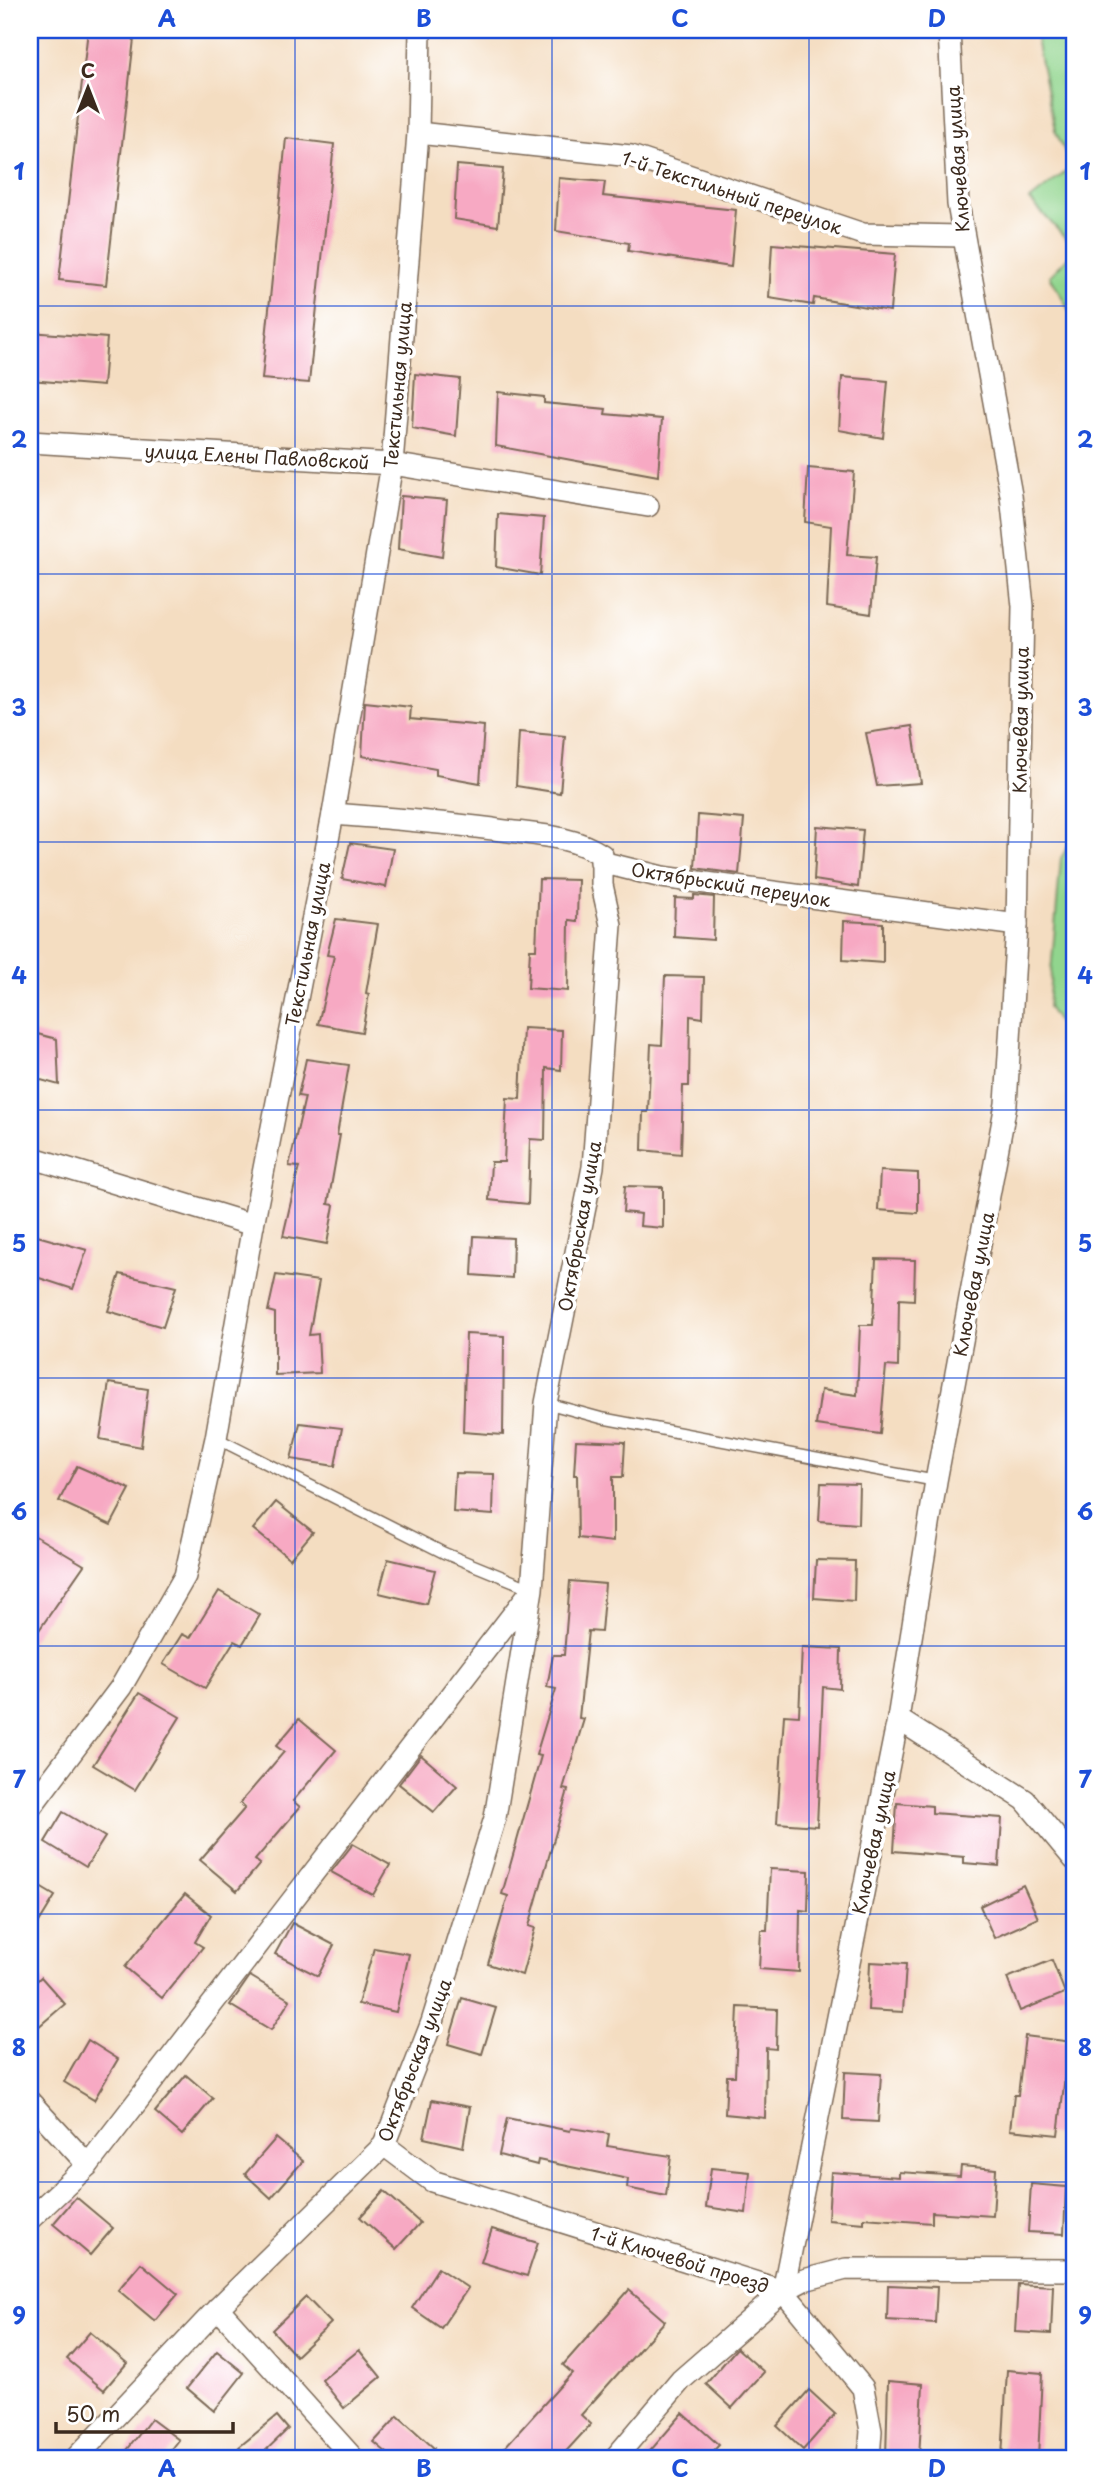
<svg xmlns="http://www.w3.org/2000/svg" width="1104" height="2488" viewBox="0 0 1104 2488" font-family="'Playpen Sans',sans-serif">
  <style>
    .green { fill: #91d58e; stroke: #668056; stroke-width: 2 }
    .building { fill: #f7a9c3 }
    .lines { fill: none; stroke-linecap: round; stroke-linejoin: round }
    .service-casing { stroke: #7c6957; stroke-width: 13 }
    .minor-casing { stroke: #7c6957; stroke-width: 24 }
    .service { stroke: #fff; stroke-width: 10 }
    .minor { stroke: #fff; stroke-width: 21 }
    .grid { fill: none; stroke: #1d4ed8; stroke-width: 2; stroke-opacity: 0.55 }
    .labels { text-anchor: middle; dominant-baseline: central; stroke-width: 7; stroke-linejoin: round; paint-order: stroke }
    .street-label { font-size: 18px; fill: #3b2a1e; stroke: #fff }
    .neatline { fill: none; stroke: #1d4ed8; stroke-width: 2.5 }
    .grid-label { font-size: 23px; text-anchor: middle; font-weight: bold; fill: #1d4ed8 }
  </style>
  <rect width="100%" height="100%" fill="#fff"/>
  <filter id="ink" filterUnits="userSpaceOnUse"><feTurbulence type="fractalNoise" baseFrequency=".0143" numOctaves="2"/><feDisplacementMap in="SourceGraphic" scale="14" xChannelSelector="R" yChannelSelector="G"/><feConvolveMatrix kernelMatrix="1 2 1 2 8 2 1 2 1" color-interpolation-filters="sRGB"/></filter>
  <filter id="wash" filterUnits="userSpaceOnUse"><feTurbulence type="fractalNoise" baseFrequency=".00686" numOctaves="4" result="noise"/><feDisplacementMap in="SourceGraphic" scale="28" xChannelSelector="R" yChannelSelector="G"/><feGaussianBlur stdDeviation="1.57" result="paint"/><feColorMatrix in="noise" values="0 0 0 0 0 0 0 0 0 0 0 0 0 0 0 0 0 1.4 0 .05"/><feComposite in="paint" operator="in"/></filter>
  <g filter="url(#wash)">
    <rect width="100%" height="100%" fill="#f4ddc1"/>
    <g class="green">
      <path d="M 1034,30 L 1074,30 L 1074,247 L 1030,200 L 1072,167 L 1055,130 Z"/>
      <path d="M 1074,251 L 1074,319 L 1050,276 Z"/>
      <path d="M 1074,836 L 1074,908 L 1071,960 L 1074,989 L 1074,1047 L 1048,1007 L 1061,858 Z"/>
    </g>
    <g id="blocks">
      <g class="building">
        <path d="M 88,30 L 135,30 L 106,285 L 59,280 Z"/>
        <path d="M 286,138 L 334,144 L 309,383 L 262,379 Z"/>
        <path d="M 457,165 L 503,169 L 498,226 L 454,219 Z"/>
        <path d="M 559,178 L 605,182 L 603,196 L 736,210 L 731,267 L 628,251 L 629,243 L 556,231 Z"/>
        <path d="M 772,244 L 895,254 L 890,311 L 814,298 L 813,305 L 769,298 Z"/>
        <path d="M 30,332 L 107,338 L 103,386 L 30,380 Z"/>
        <path d="M 415,374 L 460,379 L 456,436 L 412,428 Z"/>
        <path d="M 842,377 L 888,381 L 883,438 L 839,430 Z"/>
        <path d="M 498,392 L 544,397 L 544,403 L 606,409 L 605,414 L 662,419 L 658,476 L 496,446 Z"/>
        <path d="M 808,468 L 854,472 L 847,555 L 876,557 L 871,614 L 827,607 L 831,526 L 805,522 Z"/>
        <path d="M 401,496 L 447,500 L 442,557 L 398,549 Z"/>
        <path d="M 498,514 L 544,518 L 540,575 L 496,567 Z"/>
        <path d="M 365,702 L 411,707 L 410,719 L 484,726 L 480,783 L 436,775 L 436,769 L 362,756 Z"/>
        <path d="M 912,726 L 921,783 L 877,786 L 866,733 Z"/>
        <path d="M 519,732 L 565,736 L 560,793 L 516,786 Z"/>
        <path d="M 698,815 L 744,819 L 739,874 L 695,868 Z"/>
        <path d="M 817,826 L 863,830 L 858,887 L 814,880 Z"/>
        <path d="M 350,843 L 393,849 L 386,887 L 342,879 Z"/>
        <path d="M 539,879 L 578,880 L 577,921 L 569,920 L 568,991 L 528,988 L 530,949 L 536,949 Z"/>
        <path d="M 694,895 L 714,897 L 713,940 L 674,937 L 675,898 L 694,899 Z"/>
        <path d="M 336,919 L 378,924 L 366,993 L 369,994 L 362,1032 L 318,1024 L 334,956 L 327,955 Z"/>
        <path d="M 844,921 L 883,923 L 883,963 L 843,960 Z"/>
        <path d="M 665,976 L 704,977 L 703,1018 L 690,1016 L 689,1086 L 683,1086 L 681,1154 L 642,1150 L 643,1112 L 648,1112 L 651,1044 L 662,1045 Z"/>
        <path d="M 523,1028 L 562,1030 L 561,1070 L 546,1068 L 545,1140 L 530,1139 L 528,1204 L 489,1200 L 491,1162 L 504,1162 L 507,1098 L 520,1099 Z"/>
        <path d="M 30,1032 L 57,1039 L 59,1085 L 30,1077 Z"/>
        <path d="M 306,1059 L 349,1065 L 337,1135 L 340,1135 L 328,1204 L 334,1205 L 327,1244 L 283,1236 L 299,1167 L 289,1166 L 305,1097 L 298,1096 Z"/>
        <path d="M 880,1171 L 918,1173 L 918,1213 L 878,1210 Z"/>
        <path d="M 625,1186 L 663,1187 L 663,1228 L 640,1226 L 641,1214 L 623,1212 Z"/>
        <path d="M 30,1234 L 87,1250 L 73,1289 L 30,1275 Z"/>
        <path d="M 474,1236 L 513,1238 L 512,1278 L 472,1275 Z"/>
        <path d="M 876,1259 L 915,1260 L 914,1300 L 899,1299 L 898,1367 L 886,1366 L 880,1434 L 816,1425 L 821,1390 L 857,1395 L 860,1325 L 873,1325 Z"/>
        <path d="M 120,1274 L 176,1287 L 163,1327 L 108,1311 Z"/>
        <path d="M 276,1275 L 319,1281 L 309,1335 L 318,1334 L 320,1373 L 275,1375 L 275,1313 L 268,1311 Z"/>
        <path d="M 466,1334 L 504,1336 L 503,1435 L 463,1432 Z"/>
        <path d="M 109,1383 L 148,1389 L 141,1447 L 100,1439 Z"/>
        <path d="M 300,1423 L 342,1428 L 335,1466 L 291,1459 Z"/>
        <path d="M 576,1440 L 625,1442 L 623,1477 L 613,1477 L 613,1542 L 578,1538 L 577,1475 L 574,1475 Z"/>
        <path d="M 77,1466 L 130,1489 L 111,1525 L 59,1501 Z"/>
        <path d="M 455,1473 L 494,1474 L 493,1515 L 453,1512 Z"/>
        <path d="M 821,1483 L 859,1484 L 858,1524 L 819,1521 Z"/>
        <path d="M 276,1502 L 313,1532 L 290,1559 L 253,1529 Z"/>
        <path d="M 30,1533 L 84,1565 L 30,1643 Z"/>
        <path d="M 388,1559 L 435,1570 L 426,1604 L 379,1593 Z"/>
        <path d="M 816,1560 L 855,1561 L 854,1601 L 814,1598 Z"/>
        <path d="M 570,1581 L 605,1584 L 601,1632 L 588,1631 L 579,1718 L 584,1719 L 563,1789 L 568,1790 L 529,1926 L 535,1928 L 522,1975 L 488,1964 L 508,1896 L 502,1894 L 541,1756 L 536,1755 L 556,1689 L 547,1687 L 553,1655 L 564,1655 Z"/>
        <path d="M 219,1591 L 260,1615 L 242,1645 L 234,1641 L 205,1688 L 163,1664 L 182,1634 L 190,1638 Z"/>
        <path d="M 802,1647 L 841,1649 L 840,1689 L 823,1687 L 817,1826 L 777,1823 L 784,1715 L 799,1716 Z"/>
        <path d="M 139,1693 L 180,1717 L 135,1790 L 93,1765 Z"/>
        <path d="M 299,1719 L 336,1750 L 293,1801 L 300,1807 L 255,1860 L 260,1864 L 237,1891 L 200,1860 L 245,1808 L 240,1803 L 284,1752 L 276,1746 Z"/>
        <path d="M 421,1755 L 457,1786 L 434,1812 L 399,1784 Z"/>
        <path d="M 897,1803 L 932,1806 L 932,1813 L 1002,1818 L 999,1866 L 964,1863 L 964,1857 L 894,1851 Z"/>
        <path d="M 63,1812 L 105,1837 L 86,1867 L 45,1842 Z"/>
        <path d="M 353,1844 L 390,1865 L 373,1895 L 331,1872 Z"/>
        <path d="M 770,1869 L 809,1871 L 808,1911 L 800,1910 L 799,1972 L 759,1969 L 761,1930 L 767,1930 Z"/>
        <path d="M 30,1881 L 55,1896 L 30,1937 Z"/>
        <path d="M 1023,1885 L 1038,1918 L 994,1938 L 980,1906 Z"/>
        <path d="M 185,1894 L 211,1915 L 195,1942 L 203,1947 L 162,1998 L 125,1967 Z"/>
        <path d="M 292,1923 L 334,1945 L 318,1976 L 275,1954 Z"/>
        <path d="M 374,1948 L 409,1954 L 396,2012 L 358,2004 Z"/>
        <path d="M 1052,1960 L 1065,1993 L 1020,2011 L 1007,1978 Z"/>
        <path d="M 870,1962 L 906,1964 L 903,2012 L 868,2010 Z"/>
        <path d="M 250,1976 L 290,2000 L 271,2030 L 230,2005 Z"/>
        <path d="M 41,1977 L 65,2004 L 30,2034 L 30,1987 Z"/>
        <path d="M 462,1998 L 496,2008 L 482,2054 L 448,2044 Z"/>
        <path d="M 738,2007 L 777,2009 L 776,2049 L 766,2048 L 765,2118 L 725,2114 L 727,2076 L 735,2076 Z"/>
        <path d="M 1025,2036 L 1073,2042 L 1069,2077 L 1065,2076 L 1058,2135 L 1010,2130 L 1014,2095 L 1018,2095 Z"/>
        <path d="M 88,2040 L 118,2059 L 94,2100 L 64,2082 Z"/>
        <path d="M 845,2072 L 881,2074 L 878,2122 L 843,2120 Z"/>
        <path d="M 186,2075 L 213,2098 L 182,2135 L 155,2112 Z"/>
        <path d="M 432,2100 L 470,2107 L 463,2147 L 424,2138 Z"/>
        <path d="M 507,2118 L 570,2131 L 571,2128 L 609,2134 L 607,2146 L 671,2156 L 666,2196 L 627,2188 L 628,2179 L 538,2160 L 537,2165 L 499,2155 Z"/>
        <path d="M 276,2138 L 303,2161 L 271,2198 L 245,2174 Z"/>
        <path d="M 961,2166 L 996,2169 L 993,2216 L 932,2212 L 932,2223 L 864,2218 L 864,2223 L 828,2220 L 831,2172 L 899,2177 L 899,2172 L 960,2176 Z"/>
        <path d="M 711,2168 L 750,2172 L 746,2213 L 706,2207 Z"/>
        <path d="M 1031,2184 L 1066,2187 L 1064,2234 L 1028,2232 Z"/>
        <path d="M 384,2191 L 420,2223 L 396,2249 L 360,2217 Z"/>
        <path d="M 76,2197 L 113,2228 L 90,2255 L 53,2224 Z"/>
        <path d="M 492,2229 L 538,2243 L 527,2276 L 481,2262 Z"/>
        <path d="M 141,2263 L 178,2294 L 155,2321 L 118,2290 Z"/>
        <path d="M 438,2268 L 468,2288 L 441,2328 L 412,2308 Z"/>
        <path d="M 1018,2284 L 1053,2286 L 1051,2334 L 1015,2332 Z"/>
        <path d="M 888,2285 L 937,2287 L 935,2323 L 887,2320 Z"/>
        <path d="M 629,2290 L 665,2321 L 581,2415 L 591,2424 L 560,2458 L 495,2458 L 572,2373 L 563,2365 Z"/>
        <path d="M 306,2297 L 331,2323 L 296,2356 L 272,2330 Z"/>
        <path d="M 90,2332 L 127,2363 L 104,2390 L 67,2359 Z"/>
        <path d="M 737,2348 L 764,2372 L 732,2408 L 706,2384 Z"/>
        <path d="M 359,2350 L 381,2377 L 344,2408 L 322,2380 Z"/>
        <path d="M 217,2351 L 244,2373 L 214,2411 L 187,2388 Z"/>
        <path d="M 1007,2370 L 1042,2373 L 1038,2458 L 1002,2458 Z"/>
        <path d="M 888,2381 L 923,2384 L 919,2458 L 886,2458 Z"/>
        <path d="M 809,2390 L 835,2414 L 803,2450 L 777,2426 Z"/>
        <path d="M 683,2413 L 719,2445 L 707,2458 L 644,2458 Z"/>
        <path d="M 277,2416 L 288,2429 L 258,2458 L 250,2458 L 239,2447 Z"/>
        <path d="M 398,2416 L 434,2448 L 424,2458 L 393,2458 L 374,2442 Z"/>
        <path d="M 151,2419 L 179,2440 L 165,2458 L 121,2458 Z"/>
      </g>
    </g>
  </g>
  <g filter="url(#ink)">
    <use href="#blocks" fill-opacity="0" stroke="#7c6957" stroke-width="2"/>
    <g class="lines">
      <g class="service-casing">
        <g id="service">
          <path d="M 30,94 L 31,94"/>
          <path d="M 546,1403 L 601,1418 L 936,1481"/>
          <path d="M 216,1438 L 444,1553 L 532,1589"/>
        </g>
      </g>
      <g class="minor-casing">
        <g id="minor">
          <path d="M 418,133 L 631,156 L 863,234 L 962,236"/>
          <path d="M 30,442 L 392,464 L 648,506"/>
          <path d="M 601,862 L 662,877 L 1017,925"/>
          <path d="M 30,1157 L 253,1225"/>
          <path d="M 898,1719 L 1025,1800 L 1074,1859"/>
          <path d="M 30,1808 L 121,1687 L 185,1576 L 216,1438 L 253,1225 L 333,814 L 392,464 L 418,133 L 420,30"/>
          <path d="M 30,2102 L 88,2165"/>
          <path d="M 384,2145 L 432,2181 L 783,2291 L 804,2280 L 846,2269 L 1074,2270"/>
          <path d="M 30,2219 L 88,2165 L 531,1591"/>
          <path d="M 783,2291 L 863,2388 L 871,2431 L 869,2458"/>
          <path d="M 218,2308 L 353,2458"/>
          <path d="M 76,2458 L 218,2308 L 384,2145 L 432,2022 L 495,1818 L 532,1589 L 546,1403 L 593,1167 L 611,925 L 602,885 L 602,855 C 570,834 531,835 493,829 C 440,822 387,818 333,814"/>
          <path d="M 615,2458 L 681,2380 L 783,2291 L 898,1719 L 936,1481 L 1006,1104 L 1017,925 L 1023,606 L 1011,495 L 958,204 L 949,30"/>
        </g>
      </g>
      <use href="#service" class="service"/>
      <use href="#minor" class="minor"/>
    </g>
  </g>
  <path class="grid" d="M 295,30 L 295,2458M 552,30 L 552,2458M 809,30 L 809,2458M 30,306 L 1074,306M 30,574 L 1074,574M 30,842 L 1074,842M 30,1110 L 1074,1110M 30,1378 L 1074,1378M 30,1646 L 1074,1646M 30,1914 L 1074,1914M 30,2182 L 1074,2182"/>
  <g class="labels">
    <g class="street-label">
      <text transform="translate(957 159) rotate(-94)">Ключевая улица</text>
      <text transform="translate(732 192) rotate(18)">1-й Текстильный переулок</text>
      <text transform="translate(397 385) rotate(-85)">Текстильная улица</text>
      <text transform="translate(257 456) rotate(3)">улица Елены Павловской</text>
      <text transform="translate(1020 720) rotate(-89)">Ключевая улица</text>
      <text transform="translate(731 884) rotate(9)">Октябрьский переулок</text>
      <text transform="translate(307 944) rotate(-79)">Текстильная улица</text>
      <text transform="translate(579 1226) rotate(-80)">Октябрьская улица</text>
      <text transform="translate(973 1284) rotate(-79)">Ключевая улица</text>
      <text transform="translate(873 1842) rotate(-78)">Ключевая улица</text>
      <text transform="translate(414 2060) rotate(-69)">Октябрьская улица</text>
      <text transform="translate(680 2259) rotate(17)">1-й Ключевой проезд</text>
    </g>
  </g>
  <rect width="1104" height="2488" fill="none" stroke="#fff" stroke-width="77"/>
  <g transform="translate(88 88)" stroke="#ffffff" stroke-width="5" paint-order="stroke">
  <path d="M0-5L12 26L0 18L-12 26Z" fill="#3b2a1e"/>
  <text y="-10" font-size="19" font-weight="bold" text-anchor="middle" fill="#3b2a1e">С</text>
  </g>
  <path d="M56 2422v10h177v-10" fill="none" stroke="#3b2a1e" stroke-width="3.5"/>
  <text x="66" y="2422" font-size="21" fill="#3b2a1e" stroke="#ffffff" stroke-width="5" paint-order="stroke">50 m</text>
  <rect x="38" y="38" width="1028" height="2412" class="neatline"/>
  <g class="grid-label">
    <text x="167" y="27">A</text>
    <text x="424" y="27">B</text>
    <text x="680" y="27">C</text>
    <text x="937" y="27">D</text>
    <text x="19" y="180">1</text>
    <text x="1085" y="180">1</text>
    <text x="19" y="448">2</text>
    <text x="1085" y="448">2</text>
    <text x="19" y="716">3</text>
    <text x="1085" y="716">3</text>
    <text x="19" y="984">4</text>
    <text x="1085" y="984">4</text>
    <text x="19" y="1252">5</text>
    <text x="1085" y="1252">5</text>
    <text x="19" y="1520">6</text>
    <text x="1085" y="1520">6</text>
    <text x="19" y="1788">7</text>
    <text x="1085" y="1788">7</text>
    <text x="19" y="2056">8</text>
    <text x="1085" y="2056">8</text>
    <text x="19" y="2324">9</text>
    <text x="1085" y="2324">9</text>
    <text x="167" y="2477">A</text>
    <text x="424" y="2477">B</text>
    <text x="680" y="2477">C</text>
    <text x="937" y="2477">D</text>
  </g>
</svg>
